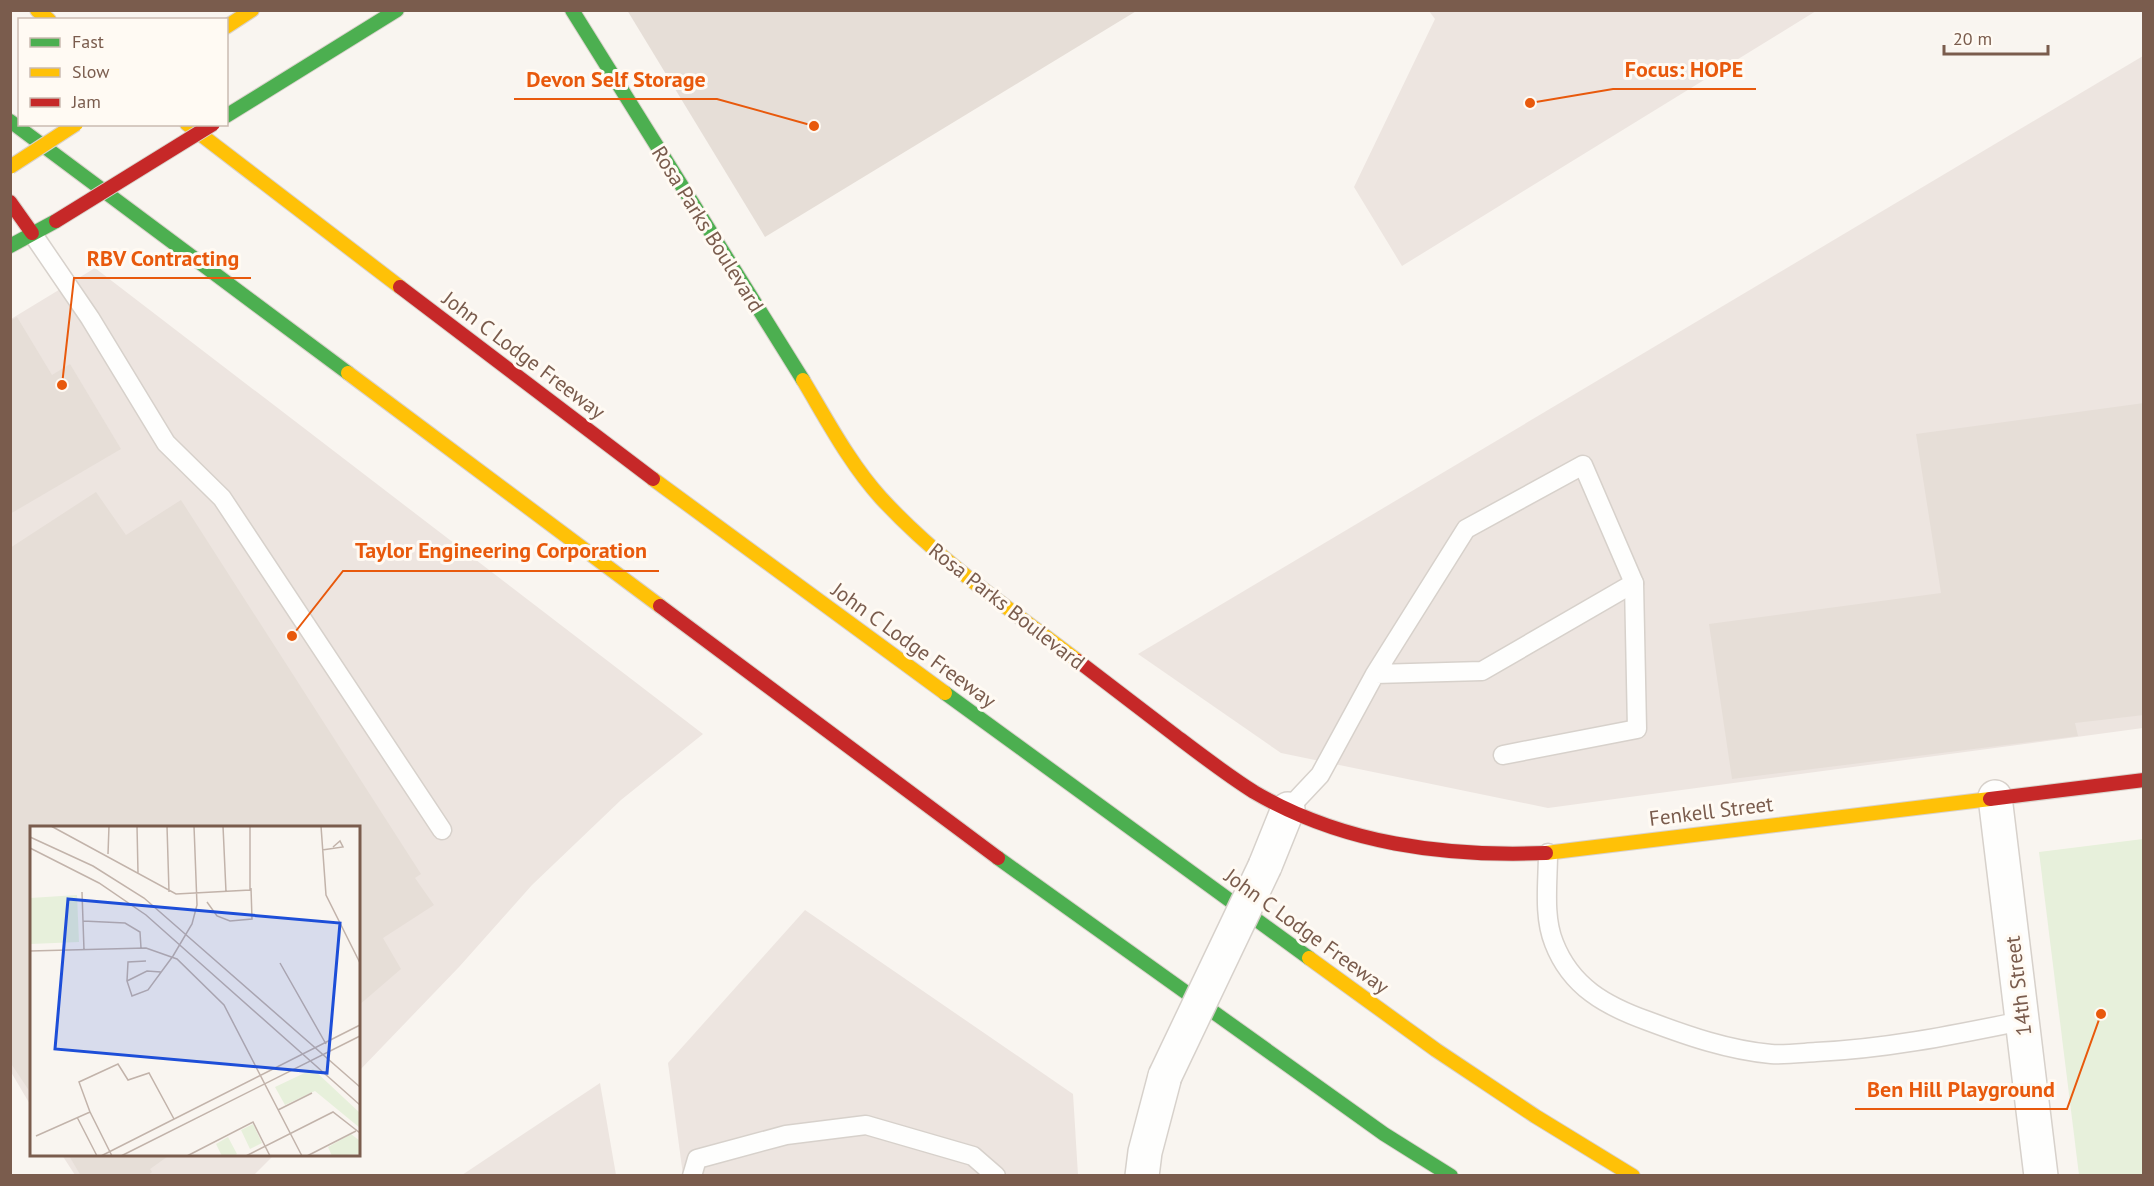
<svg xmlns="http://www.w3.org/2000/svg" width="2154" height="1186" viewBox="0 0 2154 1186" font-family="'PT Sans',sans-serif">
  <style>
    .industrial { fill: #ede5e0 }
    .green { fill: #e7f0db }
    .building { fill: #e6ded7 }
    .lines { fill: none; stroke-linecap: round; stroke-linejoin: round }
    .lane-casing { stroke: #d7d1cb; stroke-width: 21 }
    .street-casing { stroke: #d7d1cb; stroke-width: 36 }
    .fast-casing { stroke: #d9d2cb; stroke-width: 16 }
    .slow-casing { stroke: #d9d2cb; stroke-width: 16 }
    .jam-casing { stroke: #d9d2cb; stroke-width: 16 }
    .lane { stroke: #fefefd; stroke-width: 18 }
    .street { stroke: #fefefd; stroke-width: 33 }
    .fast { stroke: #4caf50; stroke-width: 14 }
    .slow { stroke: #ffc107; stroke-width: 14 }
    .jam { stroke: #c62828; stroke-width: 14 }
    .street-bridge-casing { stroke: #d7d1cb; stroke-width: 36; stroke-linecap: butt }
    .slow-bridge-casing { stroke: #d9d2cb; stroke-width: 16; stroke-linecap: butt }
    .jam-bridge-casing { stroke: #d9d2cb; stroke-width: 16; stroke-linecap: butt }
    .street-bridge { stroke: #fefefd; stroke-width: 33 }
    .slow-bridge { stroke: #ffc107; stroke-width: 14 }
    .jam-bridge { stroke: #c62828; stroke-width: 14 }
    .labels { text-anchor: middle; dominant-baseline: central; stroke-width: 6; stroke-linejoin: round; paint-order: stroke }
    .street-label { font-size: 21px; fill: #7a5c4d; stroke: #fffaf3 }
    .inset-road { fill: none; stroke: #c2b3aa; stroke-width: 1.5 }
    .view { fill: #1d4ed8; fill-opacity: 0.15; stroke: #1d4ed8; stroke-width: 3 }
    .inset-edge { fill: none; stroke: #7a5c4d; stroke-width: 3 }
    .leader { fill: none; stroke: #e8590c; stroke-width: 2 }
    .callout-dot { fill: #e8590c; stroke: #fffaf3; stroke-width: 2 }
    .callout-label { font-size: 22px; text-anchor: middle; font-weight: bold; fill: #e8590c; stroke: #fffaf3; stroke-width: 6; stroke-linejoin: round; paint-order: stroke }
  </style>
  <rect width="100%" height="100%" fill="#f9f5f0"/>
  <g class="industrial">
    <path d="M 1429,11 L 1816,11 L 1402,266 L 1354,187 L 1435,19 Z"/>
    <path d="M 2143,56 L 2143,728 L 1548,808 L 1281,753 L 1138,654 Z"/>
    <path d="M 95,268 L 703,734 L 621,800 L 532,885 L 459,967 L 359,1071 L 358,828 L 32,828 L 31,1106 L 11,1072 L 11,319 Z"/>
    <path d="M 805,910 L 1073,1094 L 1078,1175 L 683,1175 L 668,1063 Z"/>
    <path d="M 600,1083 L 616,1175 L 462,1175 Z"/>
    <path d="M 62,1155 L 274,1155 L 253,1176 L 75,1175 Z"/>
  </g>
  <path class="green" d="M 2143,839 L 2143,1175 L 2079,1175 L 2039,852 Z"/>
  <g class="building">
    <path d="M 627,10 L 1138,10 L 765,237 Z"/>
    <path d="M 17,317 L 52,375 L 70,364 L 121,449 L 10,514 L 10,321 Z"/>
    <path d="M 2144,403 L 2144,715 L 2075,723 L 2078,736 L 1732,779 L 1709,624 L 1941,593 L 1916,434 Z"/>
    <path d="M 96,492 L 126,535 L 181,500 L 421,874 L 415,878 L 434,905 L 383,938 L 401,969 L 358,1006 L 358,828 L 32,828 L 32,1095 L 10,1062 L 10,548 Z"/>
    <path d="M 68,1154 L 171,1154 L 150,1169 L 152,1172 L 147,1176 L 81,1176 Z"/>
  </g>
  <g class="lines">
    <g class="lane-casing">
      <g id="lane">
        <path d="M 32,233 L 90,318 L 166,443 L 222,498 L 442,830"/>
        <path d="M 1503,755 L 1637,729 L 1634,583"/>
        <path d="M 1288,809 L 1320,775 L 1375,674 L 1466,529 L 1583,465 L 1634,583 L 1482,671 L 1375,674"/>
        <path d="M 1548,853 C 1548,882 1543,916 1554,943 C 1571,987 1606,1006 1648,1021 C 1688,1036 1728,1050 1771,1054 C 1785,1055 1801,1053 1816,1052 C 1886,1049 1953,1035 2022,1021"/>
        <path d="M 692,1176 L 697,1159 L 786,1135 L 866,1125 L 973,1156 L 996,1176"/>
      </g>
    </g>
    <g class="street-casing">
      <g id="street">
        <path d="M 1995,797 L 2041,1176"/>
        <path d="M 1265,866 L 1288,809"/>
        <path d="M 1142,1176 L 1145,1152 L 1165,1076"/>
      </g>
    </g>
    <g class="fast-casing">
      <g id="fast">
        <path d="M 572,10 L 803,380"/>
        <path d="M 226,116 L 397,10"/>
        <path d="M 10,121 L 348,373"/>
        <path d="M 10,246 L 56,221"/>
        <path d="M 945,693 L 1309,958"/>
        <path d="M 998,858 L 1384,1134 L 1451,1176"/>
      </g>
    </g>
    <g class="slow-casing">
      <g id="slow">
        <path d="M 37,10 L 49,20"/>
        <path d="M 226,27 L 252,10"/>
        <path d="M 187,124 L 400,287"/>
        <path d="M 348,373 L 660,606"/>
        <path d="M 803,380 C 827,420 850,464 881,498 C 939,561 1010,609 1078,661"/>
        <path d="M 653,479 L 945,693"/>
        <path d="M 1546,853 L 1990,799"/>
        <path d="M 1309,958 L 1436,1050 L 1535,1116 L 1633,1176"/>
      </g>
    </g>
    <g class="jam-casing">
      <g id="jam">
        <path d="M 10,202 L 32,233"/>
        <path d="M 400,287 L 653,479"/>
        <path d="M 660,606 L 998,858"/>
        <path d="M 1078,661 C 1111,686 1143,711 1176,736 C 1201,755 1227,775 1254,792 C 1343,844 1444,857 1546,853"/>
        <path d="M 1990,799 L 2144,780"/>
      </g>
    </g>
    <use href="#lane" class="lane"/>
    <use href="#street" class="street"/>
    <use href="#fast" class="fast"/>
    <use href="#slow" class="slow"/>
    <use href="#jam" class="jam"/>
    <g class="street-bridge-casing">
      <path id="street-bridge" d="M 1165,1076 L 1265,866"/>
    </g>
    <g class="slow-bridge-casing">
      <path id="slow-bridge" d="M 10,167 L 76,124"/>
    </g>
    <g class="jam-bridge-casing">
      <path id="jam-bridge" d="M 56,221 L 213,124"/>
    </g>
    <use href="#street-bridge" class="street-bridge"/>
    <use href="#slow-bridge" class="slow-bridge"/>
    <use href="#jam-bridge" class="jam-bridge"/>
  </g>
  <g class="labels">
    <g class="street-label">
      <text transform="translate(708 229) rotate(58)">Rosa Parks Boulevard</text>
      <text transform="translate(524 355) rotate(37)">John C Lodge Freeway</text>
      <text transform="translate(1007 606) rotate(38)">Rosa Parks Boulevard</text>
      <text transform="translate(914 645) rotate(36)">John C Lodge Freeway</text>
      <text transform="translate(1711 811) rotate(-7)">Fenkell Street</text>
      <text transform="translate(1307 931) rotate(36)">John C Lodge Freeway</text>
      <text transform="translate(2018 986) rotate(-97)">14th Street</text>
    </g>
  </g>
  <g transform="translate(30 826)">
    <rect width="330" height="330" fill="#f9f5f0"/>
    <path d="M 47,69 L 49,116 L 0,118 L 0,72 ZM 283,243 L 330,287 L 330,302 L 285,265 L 255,279 L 245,261 ZM 223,298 L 232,317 L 220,323 L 211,304 ZM 321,308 L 330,315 L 330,328 L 302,330 L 298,321 ZM 198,311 L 207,328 L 204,330 L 192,330 L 186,318 Z" fill="#e7f0db"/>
    <path class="inset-road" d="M 21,0 L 146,68 L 220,64 L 220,0M 107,0 L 108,47M 137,0 L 139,66M 193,0 L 196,66M 291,0 L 296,69 L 330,137M 0,11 L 63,40 L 114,72 L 330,261M 0,22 L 69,57 L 116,89 L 330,279M 292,24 L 313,21 L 310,15 L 303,21M 78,28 L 79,0M 52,66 L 54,124M 177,76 L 187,90 L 200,95 L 222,93 L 221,62M 53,95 L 95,97 L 110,106 L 111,122M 0,125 L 116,122 L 147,133 L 194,179 L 272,330M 250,137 L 296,218M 131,146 L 117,145 L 97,155 L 102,170 L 118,164 L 143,130 L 162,98 L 167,79 L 164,0M 97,155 L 98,136 L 116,135M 248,284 L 282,267M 60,286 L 49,256 L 88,238 L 98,254 L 119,247 L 144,293M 47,291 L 67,330M 6,310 L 60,286 L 82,330M 71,330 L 330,199M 91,330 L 330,210M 157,330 L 223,296 L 240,330M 216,330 L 303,286 L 330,307M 277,330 L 326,305"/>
    <path class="view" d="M 38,73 L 310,97 L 297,247 L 25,223 Z"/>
    <rect width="330" height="330" class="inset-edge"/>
  </g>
  <path class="leader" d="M1530 103L1613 89H1756M814 126L717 99H514M62 385L74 278H251M292 636L343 571H659M2101 1014L2067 1109H1855"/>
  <g class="callout-dot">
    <circle cx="1530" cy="103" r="6"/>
    <circle cx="814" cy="126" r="6"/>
    <circle cx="62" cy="385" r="6"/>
    <circle cx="292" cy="636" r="6"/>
    <circle cx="2101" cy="1014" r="6"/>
  </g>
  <g class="callout-label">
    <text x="1684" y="77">Focus: HOPE</text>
    <text x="616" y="87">Devon Self Storage</text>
    <text x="163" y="266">RBV Contracting</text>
    <text x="501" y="558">Taylor Engineering Corporation</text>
    <text x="1961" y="1097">Ben Hill Playground</text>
  </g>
  <rect width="2154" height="1186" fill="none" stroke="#7a5c4d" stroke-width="24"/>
  <rect x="18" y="18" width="210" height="108" fill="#fffaf3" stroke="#cabbb1" stroke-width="1.5"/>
  <rect x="30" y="38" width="30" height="9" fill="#4caf50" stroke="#cabbb1" stroke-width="1.5"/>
  <text x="72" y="48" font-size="18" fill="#7a5c4d">Fast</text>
  <rect x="30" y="68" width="30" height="9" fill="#ffc107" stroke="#cabbb1" stroke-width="1.5"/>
  <text x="72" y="78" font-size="18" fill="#7a5c4d">Slow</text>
  <rect x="30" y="98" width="30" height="9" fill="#c62828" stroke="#cabbb1" stroke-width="1.5"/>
  <text x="72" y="108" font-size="18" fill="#7a5c4d">Jam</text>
  <path d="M1944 45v9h104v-9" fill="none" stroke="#7a5c4d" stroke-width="3"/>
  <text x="1953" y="45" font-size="18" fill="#7a5c4d" stroke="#fffaf3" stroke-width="4.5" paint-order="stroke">20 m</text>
</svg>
